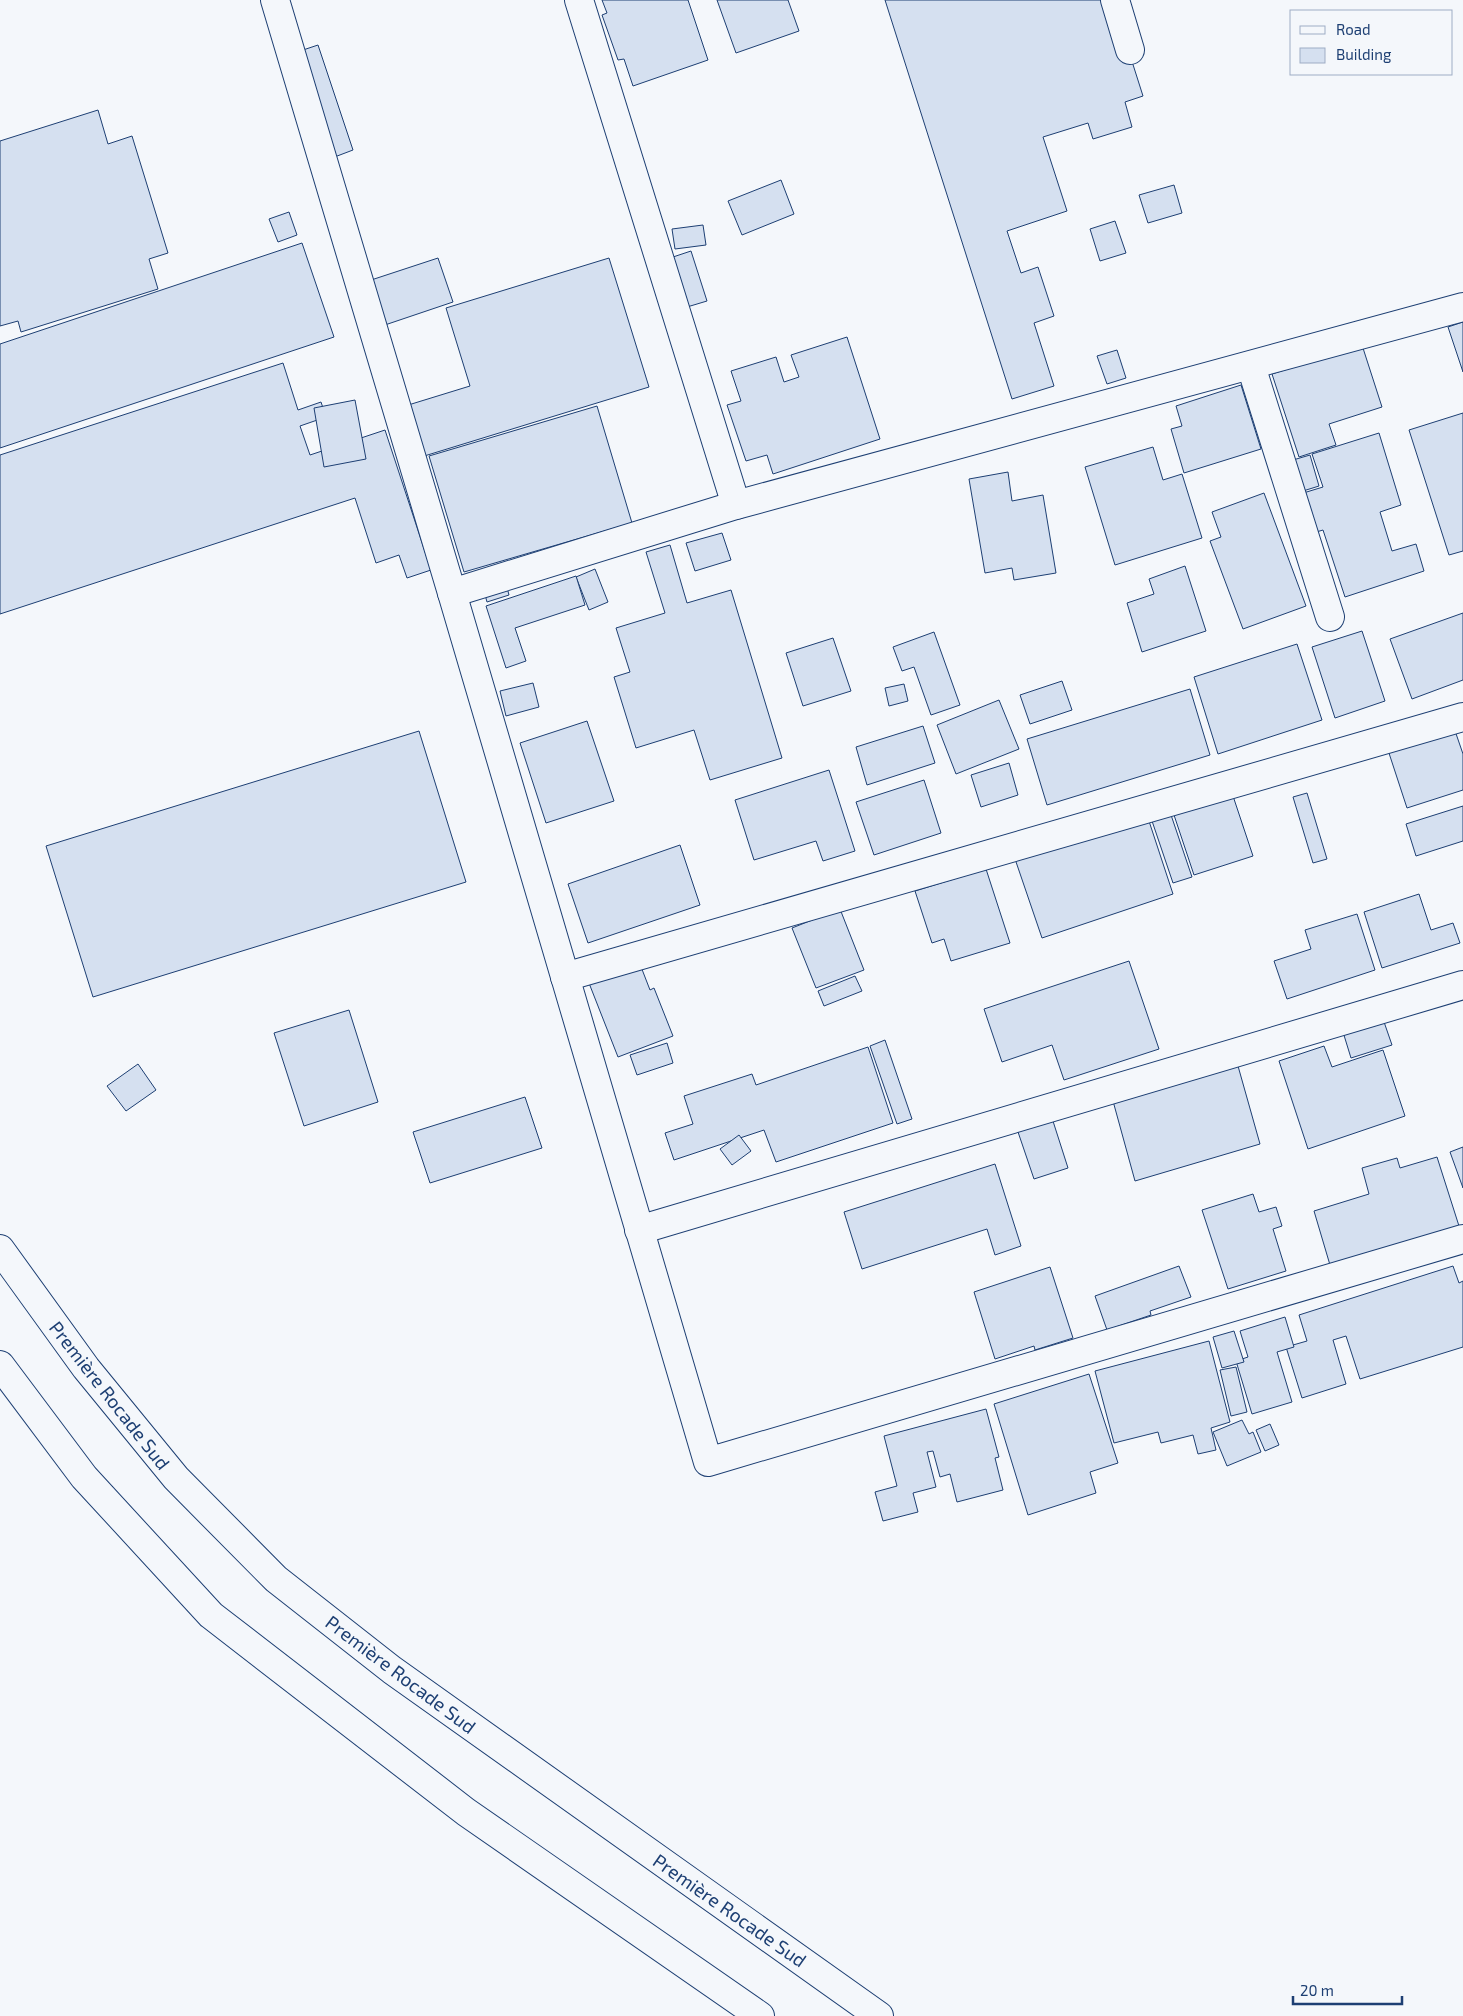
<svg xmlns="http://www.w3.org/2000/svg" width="1463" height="2016" viewBox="0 0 1463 2016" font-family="'Exo 2',sans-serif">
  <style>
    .building { fill: #d5e0f0; stroke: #1d3f73 }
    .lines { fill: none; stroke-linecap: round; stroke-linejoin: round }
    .street-casing { stroke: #1d3f73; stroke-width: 30 }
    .highway-casing { stroke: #1d3f73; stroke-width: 30 }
    .street { stroke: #f4f7fb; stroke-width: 28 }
    .highway { stroke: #f4f7fb; stroke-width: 28 }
    .labels { text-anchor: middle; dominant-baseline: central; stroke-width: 4; stroke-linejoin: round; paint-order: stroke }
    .street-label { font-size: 19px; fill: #1d3f73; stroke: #f4f7fb }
  </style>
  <rect width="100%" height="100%" fill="#f4f7fb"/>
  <g class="building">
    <path d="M 602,0 L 688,0 L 708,60 L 633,86 L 624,59 L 618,60 L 602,15 L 607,13 Z"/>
    <path d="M 717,0 L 788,0 L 799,31 L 736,53 Z"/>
    <path d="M 885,0 L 1128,0 L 1129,52 L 1143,96 L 1125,102 L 1132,127 L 1093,139 L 1088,123 L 1043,137 L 1067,211 L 1007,231 L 1021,273 L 1038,267 L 1054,316 L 1034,323 L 1054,386 L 1012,399 Z"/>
    <path d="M 318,45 L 353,150 L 324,161 L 288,55 Z"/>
    <path d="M 98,110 L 108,144 L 132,136 L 168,253 L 149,259 L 158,289 L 21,332 L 18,321 L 0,326 L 0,141 Z"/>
    <path d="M 781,180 L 794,214 L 742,235 L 728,201 Z"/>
    <path d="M 1174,185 L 1182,213 L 1148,223 L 1139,195 Z"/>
    <path d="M 289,212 L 297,235 L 278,242 L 269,219 Z"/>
    <path d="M 1115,221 L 1126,253 L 1100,261 L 1090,229 Z"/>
    <path d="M 703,225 L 706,245 L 675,249 L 672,229 Z"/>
    <path d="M 302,243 L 334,337 L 0,448 L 0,344 Z"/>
    <path d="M 691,251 L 707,301 L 677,310 L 661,261 Z"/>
    <path d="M 438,258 L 453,302 L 373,329 L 359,284 Z"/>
    <path d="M 609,258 L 649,387 L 421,457 L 405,406 L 470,386 L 446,308 Z"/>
    <path d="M 1463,322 L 1463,372 L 1448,327 Z"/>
    <path d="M 847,337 L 880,439 L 773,474 L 767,455 L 746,461 L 727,405 L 741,401 L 731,371 L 776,357 L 784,382 L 799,377 L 791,355 Z"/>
    <path d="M 1362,345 L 1382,407 L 1329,424 L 1336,445 L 1299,457 L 1272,374 Z"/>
    <path d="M 1117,350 L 1126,378 L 1107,384 L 1097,356 Z"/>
    <path d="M 283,363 L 298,410 L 321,402 L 326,417 L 300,426 L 310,455 L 385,430 L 431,570 L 407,578 L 399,555 L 376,563 L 355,498 L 0,614 L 0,455 Z"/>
    <path d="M 1241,385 L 1261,449 L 1184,473 L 1171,429 L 1182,426 L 1176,406 Z"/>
    <path d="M 355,400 L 366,459 L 324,467 L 314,408 Z"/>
    <path d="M 597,406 L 632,523 L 464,572 L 429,456 Z"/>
    <path d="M 1463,413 L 1463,551 L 1449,555 L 1409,430 Z"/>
    <path d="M 1379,433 L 1401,505 L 1380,512 L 1392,551 L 1416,544 L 1424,571 L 1345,597 L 1323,530 L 1313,533 L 1300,494 L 1323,487 L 1312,454 Z"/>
    <path d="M 1153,447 L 1163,480 L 1182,474 L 1202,538 L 1115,565 L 1085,467 Z"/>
    <path d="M 1310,455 L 1319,486 L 1303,491 L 1293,460 Z"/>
    <path d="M 1008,472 L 1012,501 L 1043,495 L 1056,573 L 1014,580 L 1012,568 L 985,573 L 969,479 Z"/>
    <path d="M 1264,493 L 1306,606 L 1243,629 L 1210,541 L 1221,537 L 1212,512 Z"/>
    <path d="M 722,533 L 731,560 L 695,571 L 686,543 Z"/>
    <path d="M 670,545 L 687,603 L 731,590 L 782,758 L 710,780 L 694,730 L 636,748 L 614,677 L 630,672 L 616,628 L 665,613 L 646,552 Z"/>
    <path d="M 1185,566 L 1206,631 L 1142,652 L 1127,603 L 1154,594 L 1149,579 Z"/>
    <path d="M 595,569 L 608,602 L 589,610 L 576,577 Z"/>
    <path d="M 576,576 L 585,605 L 515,628 L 526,661 L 506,668 L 486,606 Z"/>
    <path d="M 506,584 L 509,595 L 487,602 L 484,591 Z"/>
    <path d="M 1463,613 L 1463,680 L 1412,699 L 1390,639 Z"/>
    <path d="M 1362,631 L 1385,701 L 1335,718 L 1312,647 Z"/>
    <path d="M 934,632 L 960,705 L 931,715 L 914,667 L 902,671 L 893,647 Z"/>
    <path d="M 833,638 L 851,691 L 803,706 L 786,653 Z"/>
    <path d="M 1297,644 L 1322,720 L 1218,754 L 1194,677 Z"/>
    <path d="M 1062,681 L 1072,710 L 1030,724 L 1020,695 Z"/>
    <path d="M 533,683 L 539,707 L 506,716 L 500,691 Z"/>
    <path d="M 904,684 L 908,701 L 889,706 L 885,688 Z"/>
    <path d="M 1190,689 L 1210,755 L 1047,805 L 1027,739 Z"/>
    <path d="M 999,700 L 1019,749 L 956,774 L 937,725 Z"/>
    <path d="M 587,721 L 614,801 L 546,823 L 520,743 Z"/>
    <path d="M 1452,722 L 1463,754 L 1463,790 L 1407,808 L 1386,744 Z"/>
    <path d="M 923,726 L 935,763 L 867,785 L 856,747 Z"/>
    <path d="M 419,731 L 466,882 L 93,997 L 46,846 Z"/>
    <path d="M 1009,763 L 1018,795 L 981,807 L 971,775 Z"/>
    <path d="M 829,770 L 855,851 L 823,861 L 816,841 L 754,860 L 735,800 Z"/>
    <path d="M 924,780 L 941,833 L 874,855 L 856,802 Z"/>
    <path d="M 1231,790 L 1253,856 L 1194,875 L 1172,809 Z"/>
    <path d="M 1307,793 L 1327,859 L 1313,863 L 1293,797 Z"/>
    <path d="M 1463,806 L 1463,841 L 1416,856 L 1406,824 Z"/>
    <path d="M 1169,809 L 1192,877 L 1173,883 L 1150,815 Z"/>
    <path d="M 1146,812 L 1173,894 L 1042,938 L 1014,856 Z"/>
    <path d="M 680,845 L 700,905 L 588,943 L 568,884 Z"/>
    <path d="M 986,869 L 1010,943 L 951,961 L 944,939 L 932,943 L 915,891 Z"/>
    <path d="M 1419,894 L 1431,930 L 1453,923 L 1460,943 L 1382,968 L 1364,912 Z"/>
    <path d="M 840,909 L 864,970 L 816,988 L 792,928 Z"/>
    <path d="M 1357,914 L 1375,970 L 1287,999 L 1274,961 L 1311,949 L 1305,930 Z"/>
    <path d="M 638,959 L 650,990 L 654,988 L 673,1036 L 618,1057 L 587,978 Z"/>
    <path d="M 1129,961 L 1159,1049 L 1064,1080 L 1052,1045 L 1002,1062 L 984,1009 Z"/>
    <path d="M 855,976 L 862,991 L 824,1006 L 818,991 Z"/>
    <path d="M 349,1010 L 378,1102 L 304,1126 L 274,1033 Z"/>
    <path d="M 1383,1019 L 1392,1045 L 1351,1058 L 1343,1032 Z"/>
    <path d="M 885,1040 L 912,1119 L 897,1124 L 870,1046 Z"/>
    <path d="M 667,1043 L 673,1063 L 637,1075 L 630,1055 Z"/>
    <path d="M 1324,1046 L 1332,1067 L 1383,1050 L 1405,1116 L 1308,1149 L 1279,1061 Z"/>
    <path d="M 868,1047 L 893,1123 L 776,1162 L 764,1130 L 674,1160 L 665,1133 L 693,1124 L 684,1096 L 752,1074 L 756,1085 Z"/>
    <path d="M 138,1064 L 156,1090 L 126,1111 L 107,1086 Z"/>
    <path d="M 1238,1066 L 1260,1144 L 1135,1181 L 1113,1101 Z"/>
    <path d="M 525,1097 L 542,1148 L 430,1183 L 413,1132 Z"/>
    <path d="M 1052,1118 L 1068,1168 L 1034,1179 L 1017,1129 Z"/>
    <path d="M 739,1135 L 751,1151 L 732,1165 L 720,1149 Z"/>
    <path d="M 1463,1147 L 1463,1188 L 1450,1152 Z"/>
    <path d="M 1437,1157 L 1459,1226 L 1330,1265 L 1314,1211 L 1369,1194 L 1362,1168 L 1397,1158 L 1400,1168 Z"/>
    <path d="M 995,1164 L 1021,1246 L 995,1255 L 987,1229 L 862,1269 L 844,1212 Z"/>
    <path d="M 1253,1194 L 1259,1212 L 1276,1207 L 1282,1226 L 1273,1229 L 1286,1271 L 1228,1289 L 1202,1210 Z"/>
    <path d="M 1179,1266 L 1191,1297 L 1150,1311 L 1151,1315 L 1107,1330 L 1095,1296 Z"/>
    <path d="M 1453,1266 L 1459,1283 L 1463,1281 L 1463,1347 L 1360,1379 L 1346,1336 L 1333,1340 L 1346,1384 L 1302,1398 L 1286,1347 L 1307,1341 L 1299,1315 Z"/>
    <path d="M 1050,1267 L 1073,1338 L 1035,1350 L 1034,1346 L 995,1359 L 974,1292 Z"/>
    <path d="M 1285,1317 L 1294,1347 L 1277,1352 L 1292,1402 L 1252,1414 L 1236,1361 L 1248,1357 L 1240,1331 Z"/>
    <path d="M 1234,1331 L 1244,1362 L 1222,1368 L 1213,1337 Z"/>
    <path d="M 1209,1341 L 1230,1422 L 1211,1428 L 1216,1450 L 1198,1454 L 1193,1435 L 1161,1443 L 1158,1432 L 1114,1443 L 1095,1371 Z"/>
    <path d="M 1236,1367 L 1247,1412 L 1231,1416 L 1220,1370 Z"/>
    <path d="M 1089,1374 L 1118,1463 L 1090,1472 L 1096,1493 L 1028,1515 L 994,1404 Z"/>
    <path d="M 986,1409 L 999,1457 L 995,1458 L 1003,1490 L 957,1502 L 950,1474 L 940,1477 L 933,1451 L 927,1452 L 936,1487 L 913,1493 L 918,1512 L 883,1521 L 875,1492 L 897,1486 L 884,1436 Z"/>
    <path d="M 1242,1420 L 1249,1434 L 1253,1432 L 1261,1452 L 1227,1466 L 1213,1432 Z"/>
    <path d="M 1270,1424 L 1279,1445 L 1265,1451 L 1256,1430 Z"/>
  </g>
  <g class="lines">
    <g class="street-casing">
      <g id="street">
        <path d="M 275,0 L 452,593 L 708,1462 L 1463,1239"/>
        <path d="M 579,0 L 736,505"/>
        <path d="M 1115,0 L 1130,50"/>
        <path d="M 1251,366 L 1330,617"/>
        <path d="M 452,593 L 736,505 L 1463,307"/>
        <path d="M 565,977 L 1463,717"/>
        <path d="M 639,1230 L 1463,985"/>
      </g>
    </g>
    <g class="highway-casing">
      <g id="highway">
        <path d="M 0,1249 L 86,1368 L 176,1478 L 276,1579 L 392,1670 L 879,2016"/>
        <path d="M 0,1365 L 84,1477 L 211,1615 L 466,1812 L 760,2016"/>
      </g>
    </g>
    <use href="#street" class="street"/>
    <use href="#highway" class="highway"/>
  </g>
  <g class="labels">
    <g class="street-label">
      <text transform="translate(110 1395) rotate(52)">Première Rocade Sud</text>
      <text transform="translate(401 1674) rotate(37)">Première Rocade Sud</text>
      <text transform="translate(730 1910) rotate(35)">Première Rocade Sud</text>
    </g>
  </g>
  <rect x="1290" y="10" width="162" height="65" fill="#f4f7fb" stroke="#9eadc5"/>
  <rect x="1300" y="26" width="25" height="8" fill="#f4f7fb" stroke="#9eadc5"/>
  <text x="1336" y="35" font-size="15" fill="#1d3f73">Road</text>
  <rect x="1300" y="48" width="25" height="15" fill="#d5e0f0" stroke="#9eadc5"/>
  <text x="1336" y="60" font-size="15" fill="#1d3f73">Building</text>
  <path d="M1293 1996v8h109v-8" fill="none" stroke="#1d3f73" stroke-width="2.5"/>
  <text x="1300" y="1996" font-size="15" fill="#1d3f73" stroke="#f4f7fb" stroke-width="4" paint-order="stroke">20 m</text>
</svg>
